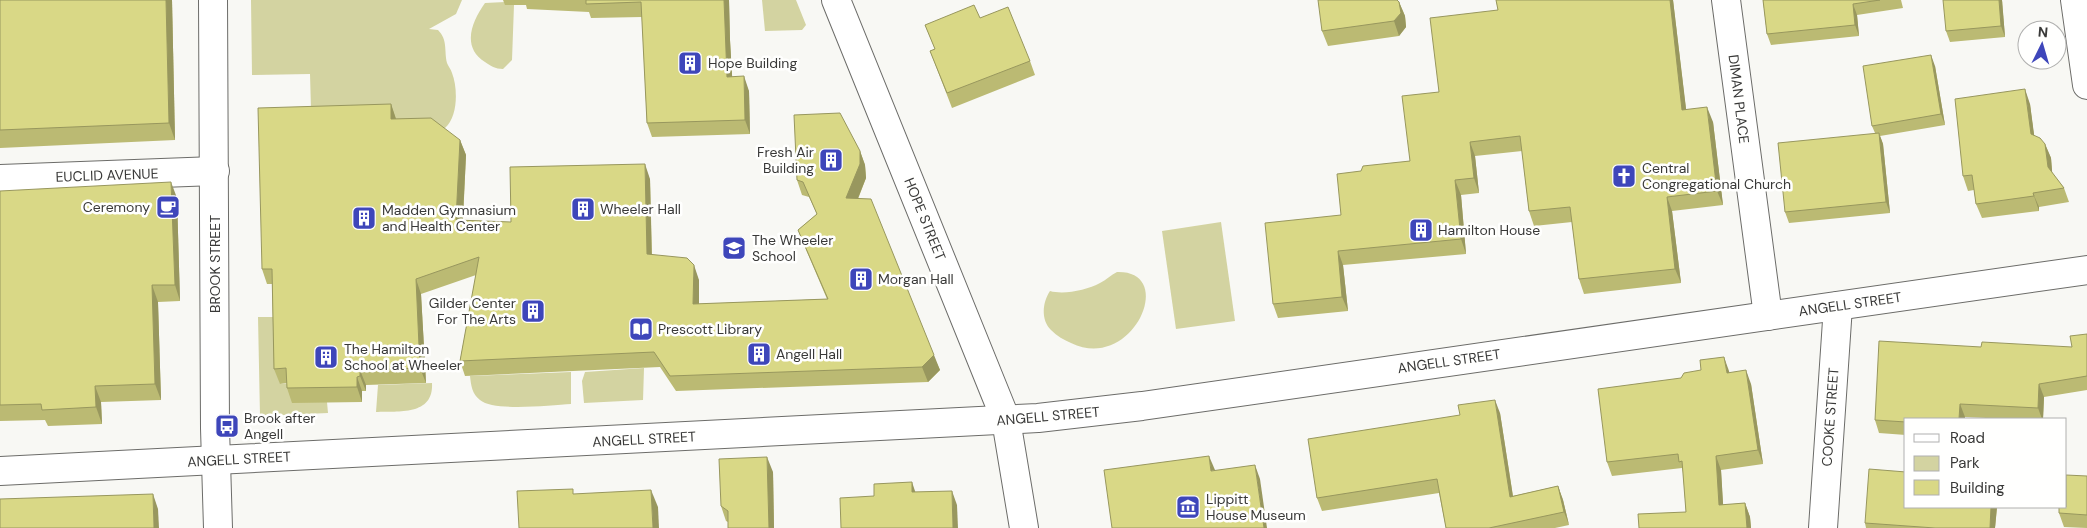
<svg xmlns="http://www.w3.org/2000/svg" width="2087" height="528" viewBox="0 0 2087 528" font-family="'DM Sans',sans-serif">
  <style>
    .green { fill: #d3d3a1 }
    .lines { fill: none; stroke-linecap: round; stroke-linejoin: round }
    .minor-casing { stroke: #6c6c69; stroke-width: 30 }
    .tertiary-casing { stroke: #6c6c69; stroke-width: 30 }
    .secondary-casing { stroke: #6c6c69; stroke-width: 30 }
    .minor { stroke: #fff; stroke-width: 28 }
    .tertiary { stroke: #fff; stroke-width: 28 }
    .secondary { stroke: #fff; stroke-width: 28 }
    .wall { fill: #bbba73 }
    .shaded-wall { fill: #98975e }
    .building { fill: #d9d886; stroke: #98975e }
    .labels { text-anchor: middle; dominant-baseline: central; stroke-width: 5; stroke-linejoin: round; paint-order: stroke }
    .poi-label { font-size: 14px; fill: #393938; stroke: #fffffe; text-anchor: start }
    .street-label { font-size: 14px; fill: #393938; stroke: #fffffe }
  </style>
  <rect width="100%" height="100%" fill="#f8f8f4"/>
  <g class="green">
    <path d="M 251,0 L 462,0 L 456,14 L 429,29 L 438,30 C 448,40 444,50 447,63 C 448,66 451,69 452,73 C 458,88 458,117 445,128 L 436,128 L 311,109 L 310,74 L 252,75 Z"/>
    <path d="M 762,0 L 796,0 L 806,25 L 802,30 L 765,31 Z"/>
    <path d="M 505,2 L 514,5 L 512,60 L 503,69 C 495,69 491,66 485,62 C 461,47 472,21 485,3 Z"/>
    <path d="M 1221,222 L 1235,321 L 1176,329 L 1162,231 Z"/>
    <path d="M 1117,272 C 1178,270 1133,373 1071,343 C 1064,340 1057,336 1051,330 C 1041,320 1042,303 1050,291 C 1064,295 1087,290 1100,283 C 1106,280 1111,275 1117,272 Z"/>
    <path d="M 258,317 L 278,317 L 280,384 L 292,383 L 327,402 L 328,413 L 260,416 Z"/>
    <path d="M 644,368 L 643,400 L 584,403 L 582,381 L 585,372 Z"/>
    <path d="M 571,372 L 571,404 C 551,405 494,412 480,400 C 472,394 471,385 470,376 Z"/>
    <path d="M 432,383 C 434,416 398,411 376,412 L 378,385 Z"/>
  </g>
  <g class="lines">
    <g class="minor-casing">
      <g id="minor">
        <path d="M 1726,0 L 1768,316"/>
        <path d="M 2075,0 L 2087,85"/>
        <path d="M 0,179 L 215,171"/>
        <path d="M 1823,528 L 1838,306"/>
      </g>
    </g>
    <g class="tertiary-casing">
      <g id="tertiary">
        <path d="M 213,0 L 215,428 L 218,528"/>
        <path d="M 836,0 L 1006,420 L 1024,528"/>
      </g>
    </g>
    <g class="secondary-casing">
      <path id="secondary" d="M 0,471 L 1038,418 L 1142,406 L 2087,270"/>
    </g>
    <use href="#minor" class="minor"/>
    <use href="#tertiary" class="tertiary"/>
    <use href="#secondary" class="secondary"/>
  </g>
  <g class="wall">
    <path d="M 0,0 L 172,0 L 175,140 L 0,148 Z"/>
    <path d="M 503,0 L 729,0 L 730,40 L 732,77 L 749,91 L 750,134 L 652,137 L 647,123 L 642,17 L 591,18 L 589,12 L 527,9 L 526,5 L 505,5 Z"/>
    <path d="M 1496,0 L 1673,0 L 1686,110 L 1713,122 L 1723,205 L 1672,211 L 1681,283 L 1584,294 L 1579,279 L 1572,222 L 1534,226 L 1529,211 L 1522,151 L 1475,156 L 1479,193 L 1461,195 L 1466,254 L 1343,265 L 1348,311 L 1278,318 L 1273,304 L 1341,215 L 1361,171 L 1410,161 L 1439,92 L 1498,10 Z"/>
    <path d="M 1763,0 L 1901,0 L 1903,8 L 1857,15 L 1859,36 L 1771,45 L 1767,34 Z"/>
    <path d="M 2002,0 L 2005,37 L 1950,42 L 1946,31 Z"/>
    <path d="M 1399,2 L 1405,16 L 1406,27 L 1399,36 L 1328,46 L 1322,31 Z"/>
    <path d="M 980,18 L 1030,61 L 1035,75 L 952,108 L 930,51 L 935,49 L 925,25 Z"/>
    <path d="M 1935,66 L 1945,125 L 1880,136 L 1883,144 L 1890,213 L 1789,223 L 1785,212 L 1875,133 L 1872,126 Z"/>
    <path d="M 391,104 L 396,119 L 460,140 L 466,155 L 463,220 L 511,222 L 650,179 L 652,255 L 699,280 L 699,304 L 827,299 L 804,245 L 798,230 L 817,214 L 809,197 L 802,195 L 797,180 L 860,151 L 865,165 L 866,178 L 858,199 L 940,370 L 928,382 L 676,391 L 660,367 L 465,376 L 460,361 L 476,275 L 421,294 L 426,383 L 366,385 L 366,391 L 362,391 L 362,402 L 292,403 L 287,388 L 287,383 L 280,384 L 274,369 L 272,284 L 267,284 L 262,269 Z"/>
    <path d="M 2030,104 L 2034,136 L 2045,144 L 2051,158 L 2052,173 L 2064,188 L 2069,202 L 2039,207 L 2039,211 L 1982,218 L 1976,204 L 1974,190 L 1968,191 L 1963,176 Z"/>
    <path d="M 0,191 L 177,198 L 180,301 L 158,302 L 161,400 L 101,402 L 102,424 L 48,426 L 45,420 L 0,421 Z"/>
    <path d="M 2087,334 L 2087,390 L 2044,397 L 2043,419 L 2007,419 L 1965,417 L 1965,419 L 1906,419 L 1906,435 L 1879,433 L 1875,420 L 1981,347 L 2072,347 Z"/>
    <path d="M 1729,371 L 1729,373 L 1751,384 L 1763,464 L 1721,470 L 1723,505 L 1745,503 L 1750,517 L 1751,528 L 1639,528 L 1686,512 L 1683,472 L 1682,468 L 1612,476 L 1607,462 Z"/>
    <path d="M 1500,413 L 1513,496 L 1558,486 L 1563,500 L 1569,525 L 1555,528 L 1446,528 L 1439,493 L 1322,511 L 1317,498 Z"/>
    <path d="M 773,472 L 774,528 L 728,528 L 728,522 L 726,521 L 721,506 Z"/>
    <path d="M 2087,476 L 2087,528 L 2064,527 L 2059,513 Z"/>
    <path d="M 1906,507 L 1997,507 L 1995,528 L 1866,528 L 1865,523 Z"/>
  </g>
  <g class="shaded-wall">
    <path d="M 166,0 L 172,0 L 175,140 L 169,123 Z"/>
    <path d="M 724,0 L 729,0 L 730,40 L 733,91 L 727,77 L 725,25 Z"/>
    <path d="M 1670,0 L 1673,0 L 1688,125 L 1682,110 Z"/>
    <path d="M 1999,0 L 2002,0 L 2005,37 L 2001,26 Z"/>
    <path d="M 1399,2 L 1405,16 L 1406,27 L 1399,36 L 1394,21 Z"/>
    <path d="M 1853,4 L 1857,15 L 1859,36 L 1855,25 Z"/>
    <path d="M 1931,55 L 1935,66 L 1945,125 L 1941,114 Z"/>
    <path d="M 744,76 L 749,91 L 750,134 L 745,120 Z"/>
    <path d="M 2025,89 L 2030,104 L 2036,149 L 2031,134 Z"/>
    <path d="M 391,104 L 396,119 L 391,119 Z"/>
    <path d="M 1707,107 L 1713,122 L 1723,205 L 1717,191 Z"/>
    <path d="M 1879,133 L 1883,144 L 1890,213 L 1886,202 Z"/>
    <path d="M 460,140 L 466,155 L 462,235 L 456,220 Z"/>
    <path d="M 1470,142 L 1475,156 L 1479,193 L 1474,178 Z"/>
    <path d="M 2045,144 L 2051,158 L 2053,182 L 2048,167 Z"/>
    <path d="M 860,151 L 865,165 L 866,178 L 852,213 L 846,198 Z"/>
    <path d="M 645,164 L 650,179 L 652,269 L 647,254 Z"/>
    <path d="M 1455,180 L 1461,195 L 1466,254 L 1461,239 Z"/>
    <path d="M 171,182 L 177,198 L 180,301 L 175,285 Z"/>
    <path d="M 2033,193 L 2039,207 L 2039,211 Z"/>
    <path d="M 1667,197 L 1672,211 L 1681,283 L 1675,269 Z"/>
    <path d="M 1338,251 L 1343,265 L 1348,311 L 1342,297 Z"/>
    <path d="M 694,265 L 699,280 L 699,319 L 693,304 Z"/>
    <path d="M 416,279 L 421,294 L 426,383 L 420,368 Z"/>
    <path d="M 152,285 L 158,302 L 161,400 L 155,384 Z"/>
    <path d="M 934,355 L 940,370 L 928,382 L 922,367 Z"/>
    <path d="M 1724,357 L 1729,371 L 1732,387 L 1727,373 Z"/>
    <path d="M 360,370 L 366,385 L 366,391 L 360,376 Z"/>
    <path d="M 1746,370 L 1751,384 L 1763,464 L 1758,450 Z"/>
    <path d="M 357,377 L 362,391 L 362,402 L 357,387 Z"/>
    <path d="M 2039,384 L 2044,397 L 2043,419 L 2042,419 L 2038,408 Z"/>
    <path d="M 95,386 L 101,402 L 102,424 L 96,407 Z"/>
    <path d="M 1495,400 L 1500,413 L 1515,510 L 1510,497 Z"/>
    <path d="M 1960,404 L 1965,417 L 1965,419 L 1959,419 Z"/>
    <path d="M 1209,456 L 1215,470 L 1211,471 Z"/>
    <path d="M 1716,456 L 1721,470 L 1724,519 L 1719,505 Z"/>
    <path d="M 767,457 L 773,472 L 774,528 L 769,528 Z"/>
    <path d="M 1255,465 L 1260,479 L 1267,528 L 1264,528 Z"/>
    <path d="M 912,482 L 917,497 L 912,492 Z"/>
    <path d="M 1558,486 L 1563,500 L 1569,525 L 1564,512 Z"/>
    <path d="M 651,490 L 658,507 L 659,528 L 653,528 Z"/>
    <path d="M 952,491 L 957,505 L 958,528 L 953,528 Z"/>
    <path d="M 153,494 L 158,509 L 159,528 L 154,528 Z"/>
    <path d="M 1745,503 L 1750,517 L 1751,528 L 1747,528 Z"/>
    <path d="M 1991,507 L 1997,507 L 1995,528 L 1990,528 Z"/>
  </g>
  <g class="building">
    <path d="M 0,0 L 166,0 L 169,123 L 0,130 Z"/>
    <path d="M 586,0 L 724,0 L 725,25 L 727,77 L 744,76 L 745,120 L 647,123 L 641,2 L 586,4 Z"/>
    <path d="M 1318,0 L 1397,0 L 1399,2 L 1401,13 L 1394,21 L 1322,31 Z"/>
    <path d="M 1496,0 L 1670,0 L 1682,110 L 1707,107 L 1717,191 L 1667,197 L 1675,269 L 1579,279 L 1570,207 L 1529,211 L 1520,136 L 1470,142 L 1474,178 L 1455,180 L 1461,239 L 1338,251 L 1342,297 L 1273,304 L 1265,223 L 1341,215 L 1337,174 L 1361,171 L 1363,166 L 1410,161 L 1402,96 L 1439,92 L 1430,18 L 1498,10 Z"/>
    <path d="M 1763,0 L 1880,0 L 1853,4 L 1855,25 L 1767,34 Z"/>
    <path d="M 1943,0 L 1999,0 L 2001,26 L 1946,31 Z"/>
    <path d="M 974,5 L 980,18 L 1008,7 L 1030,61 L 947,93 L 930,51 L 935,49 L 925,25 Z"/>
    <path d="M 1931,55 L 1941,114 L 1872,126 L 1863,66 Z"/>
    <path d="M 2025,89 L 2031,134 L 2040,138 L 2045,144 L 2048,167 L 2064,188 L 2033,193 L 2034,196 L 1976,204 L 1972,175 L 1963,176 L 1955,99 Z"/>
    <path d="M 391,104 L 391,119 L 431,118 L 460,140 L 456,220 L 511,222 L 510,167 L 645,164 L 647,254 L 687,258 L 694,265 L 693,304 L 828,299 L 798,230 L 817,214 L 803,182 L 797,180 L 794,115 L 840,113 L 860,151 L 860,164 L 846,198 L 871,199 L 934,355 L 922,367 L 670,376 L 654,352 L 460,361 L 479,257 L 416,279 L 420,368 L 360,370 L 360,376 L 357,377 L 357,387 L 287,388 L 286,368 L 274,369 L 272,269 L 262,269 L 258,108 Z"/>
    <path d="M 1879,133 L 1886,202 L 1785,212 L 1778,143 Z"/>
    <path d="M 171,182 L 175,285 L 152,285 L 155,384 L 95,386 L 96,407 L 42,410 L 41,404 L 0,405 L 0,191 Z"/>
    <path d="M 2087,334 L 2087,376 L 2039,384 L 2038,408 L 1960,404 L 1959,419 L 1906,419 L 1906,422 L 1875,420 L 1879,341 L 1981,347 L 1982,342 L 2072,347 L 2070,336 Z"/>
    <path d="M 1724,357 L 1727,373 L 1746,370 L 1758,450 L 1716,456 L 1719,505 L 1745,503 L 1747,528 L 1639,528 L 1638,514 L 1686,512 L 1682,461 L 1679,462 L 1678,454 L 1607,462 L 1598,389 L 1681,378 L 1684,373 L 1701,370 L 1700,360 Z"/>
    <path d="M 1495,400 L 1510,497 L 1558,486 L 1564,512 L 1489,528 L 1446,528 L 1437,479 L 1317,498 L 1308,439 L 1460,415 L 1458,405 Z"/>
    <path d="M 1209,456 L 1211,471 L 1255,465 L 1264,528 L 1112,528 L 1104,470 Z"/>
    <path d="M 767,457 L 769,528 L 728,528 L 728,511 L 721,506 L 719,459 Z"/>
    <path d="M 1869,469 L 1906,472 L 1906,507 L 1991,507 L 1990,528 L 1935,528 L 1865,523 Z"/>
    <path d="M 2066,475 L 2087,476 L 2087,515 L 2059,513 L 2059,507 L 2066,507 Z"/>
    <path d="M 912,482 L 912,492 L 952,491 L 953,528 L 841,528 L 840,498 L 874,496 L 874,484 Z"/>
    <path d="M 573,489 L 573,494 L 651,490 L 653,528 L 519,528 L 517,491 Z"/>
    <path d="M 153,494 L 154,528 L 0,528 L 0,499 Z"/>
  </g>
  <defs>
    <g id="building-square" transform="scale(1.25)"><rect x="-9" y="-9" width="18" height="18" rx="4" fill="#3e46ba" stroke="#fffffe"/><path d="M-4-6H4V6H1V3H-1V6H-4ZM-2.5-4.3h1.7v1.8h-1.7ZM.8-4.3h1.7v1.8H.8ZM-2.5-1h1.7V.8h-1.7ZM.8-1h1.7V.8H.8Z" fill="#fff"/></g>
    <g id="church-square" transform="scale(1.25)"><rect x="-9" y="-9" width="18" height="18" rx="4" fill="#3e46ba" stroke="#fffffe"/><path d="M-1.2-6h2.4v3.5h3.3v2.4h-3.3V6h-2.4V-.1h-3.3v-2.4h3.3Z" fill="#fff"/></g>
    <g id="cafe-square" transform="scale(1.25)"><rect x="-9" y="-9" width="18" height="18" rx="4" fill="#3e46ba" stroke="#fffffe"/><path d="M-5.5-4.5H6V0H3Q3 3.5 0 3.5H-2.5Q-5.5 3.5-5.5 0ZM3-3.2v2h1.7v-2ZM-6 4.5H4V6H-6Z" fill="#fff"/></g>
    <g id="school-square" transform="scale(1.25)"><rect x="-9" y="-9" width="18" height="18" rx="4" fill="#3e46ba" stroke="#fffffe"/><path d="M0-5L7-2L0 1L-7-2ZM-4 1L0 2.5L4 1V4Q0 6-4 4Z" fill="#fff"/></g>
    <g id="library-square" transform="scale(1.25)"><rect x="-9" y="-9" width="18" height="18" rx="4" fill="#3e46ba" stroke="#fffffe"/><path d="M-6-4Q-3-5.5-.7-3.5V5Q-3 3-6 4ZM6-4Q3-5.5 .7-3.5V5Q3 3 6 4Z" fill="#fff"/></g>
    <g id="bus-square" transform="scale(1.25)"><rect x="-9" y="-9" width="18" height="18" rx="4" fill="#3e46ba" stroke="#fffffe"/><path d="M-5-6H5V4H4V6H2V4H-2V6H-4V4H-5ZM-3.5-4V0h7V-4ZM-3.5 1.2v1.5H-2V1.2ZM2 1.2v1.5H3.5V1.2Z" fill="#fff"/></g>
    <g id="museum-square" transform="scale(1.25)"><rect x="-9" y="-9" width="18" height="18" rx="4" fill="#3e46ba" stroke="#fffffe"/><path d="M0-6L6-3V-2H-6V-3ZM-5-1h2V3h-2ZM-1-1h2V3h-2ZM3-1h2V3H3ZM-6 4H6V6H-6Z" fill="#fff"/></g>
  </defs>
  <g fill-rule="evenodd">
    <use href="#building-square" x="690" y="63"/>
    <use href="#building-square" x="831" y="160"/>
    <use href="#church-square" x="1624" y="176"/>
    <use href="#cafe-square" x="168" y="207"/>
    <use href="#building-square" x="583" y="209"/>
    <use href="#building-square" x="364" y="218"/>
    <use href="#building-square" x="1421" y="230"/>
    <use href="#school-square" x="734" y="248"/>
    <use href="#building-square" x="861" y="279"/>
    <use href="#building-square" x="533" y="311"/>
    <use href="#library-square" x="641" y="329"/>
    <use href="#building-square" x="759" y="354"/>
    <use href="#building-square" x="326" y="357"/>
    <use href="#bus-square" x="227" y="426"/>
    <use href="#museum-square" x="1188" y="507"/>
  </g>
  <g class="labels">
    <g class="poi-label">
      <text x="708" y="63">Hope Building</text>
      <text x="814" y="152" text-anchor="end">Fresh Air<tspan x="814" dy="16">Building</tspan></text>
      <text x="1642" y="168">Central<tspan x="1642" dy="16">Congregational Church</tspan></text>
      <text x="150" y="207" text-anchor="end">Ceremony</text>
      <text x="600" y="209">Wheeler Hall</text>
      <text x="382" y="210">Madden Gymnasium<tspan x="382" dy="16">and Health Center</tspan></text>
      <text x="1438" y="230">Hamilton House</text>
      <text x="752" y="240">The Wheeler<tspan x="752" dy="16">School</tspan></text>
      <text x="878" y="279">Morgan Hall</text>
      <text x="516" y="303" text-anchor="end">Gilder Center<tspan x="516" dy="16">For The Arts</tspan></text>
      <text x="658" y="329">Prescott Library</text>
      <text x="344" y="349">The Hamilton<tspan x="344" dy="16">School at Wheeler</tspan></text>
      <text x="776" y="354">Angell Hall</text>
      <text x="244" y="418">Brook after<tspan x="244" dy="16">Angell</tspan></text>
      <text x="1206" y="499">Lippitt<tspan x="1206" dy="16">House Museum</tspan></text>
    </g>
    <g class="street-label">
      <text transform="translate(1739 99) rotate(83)">DIMAN PLACE</text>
      <text transform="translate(107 175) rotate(-2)">EUCLID AVENUE</text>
      <text transform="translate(925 219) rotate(68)">HOPE STREET</text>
      <text transform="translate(215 264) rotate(-90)">BROOK STREET</text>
      <text transform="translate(1850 304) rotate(-8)">ANGELL STREET</text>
      <text transform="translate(1449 361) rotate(-8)">ANGELL STREET</text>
      <text transform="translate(1048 416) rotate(-5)">ANGELL STREET</text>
      <text transform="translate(1830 417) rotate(-86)">COOKE STREET</text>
      <text transform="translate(644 439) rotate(-3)">ANGELL STREET</text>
      <text transform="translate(239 459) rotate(-3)">ANGELL STREET</text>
    </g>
  </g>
  <rect x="1904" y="418" width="162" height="90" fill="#fffffe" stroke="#b0b0af"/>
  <rect x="1914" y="434" width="25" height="8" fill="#ffffff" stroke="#b0b0af"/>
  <text x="1950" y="443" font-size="15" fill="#393938">Road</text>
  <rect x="1914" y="456" width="25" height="15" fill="#d3d3a1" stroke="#b0b0af"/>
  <text x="1950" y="468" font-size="15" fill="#393938">Park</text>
  <rect x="1914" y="480" width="25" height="15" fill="#d9d886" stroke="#b0b0af"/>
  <text x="1950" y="493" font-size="15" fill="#393938">Building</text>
  <g transform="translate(2042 45) rotate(5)"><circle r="24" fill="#fffffe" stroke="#b0b0af"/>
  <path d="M0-4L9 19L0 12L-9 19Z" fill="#3e46ba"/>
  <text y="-8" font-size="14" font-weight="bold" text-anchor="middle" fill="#393938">N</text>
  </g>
</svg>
